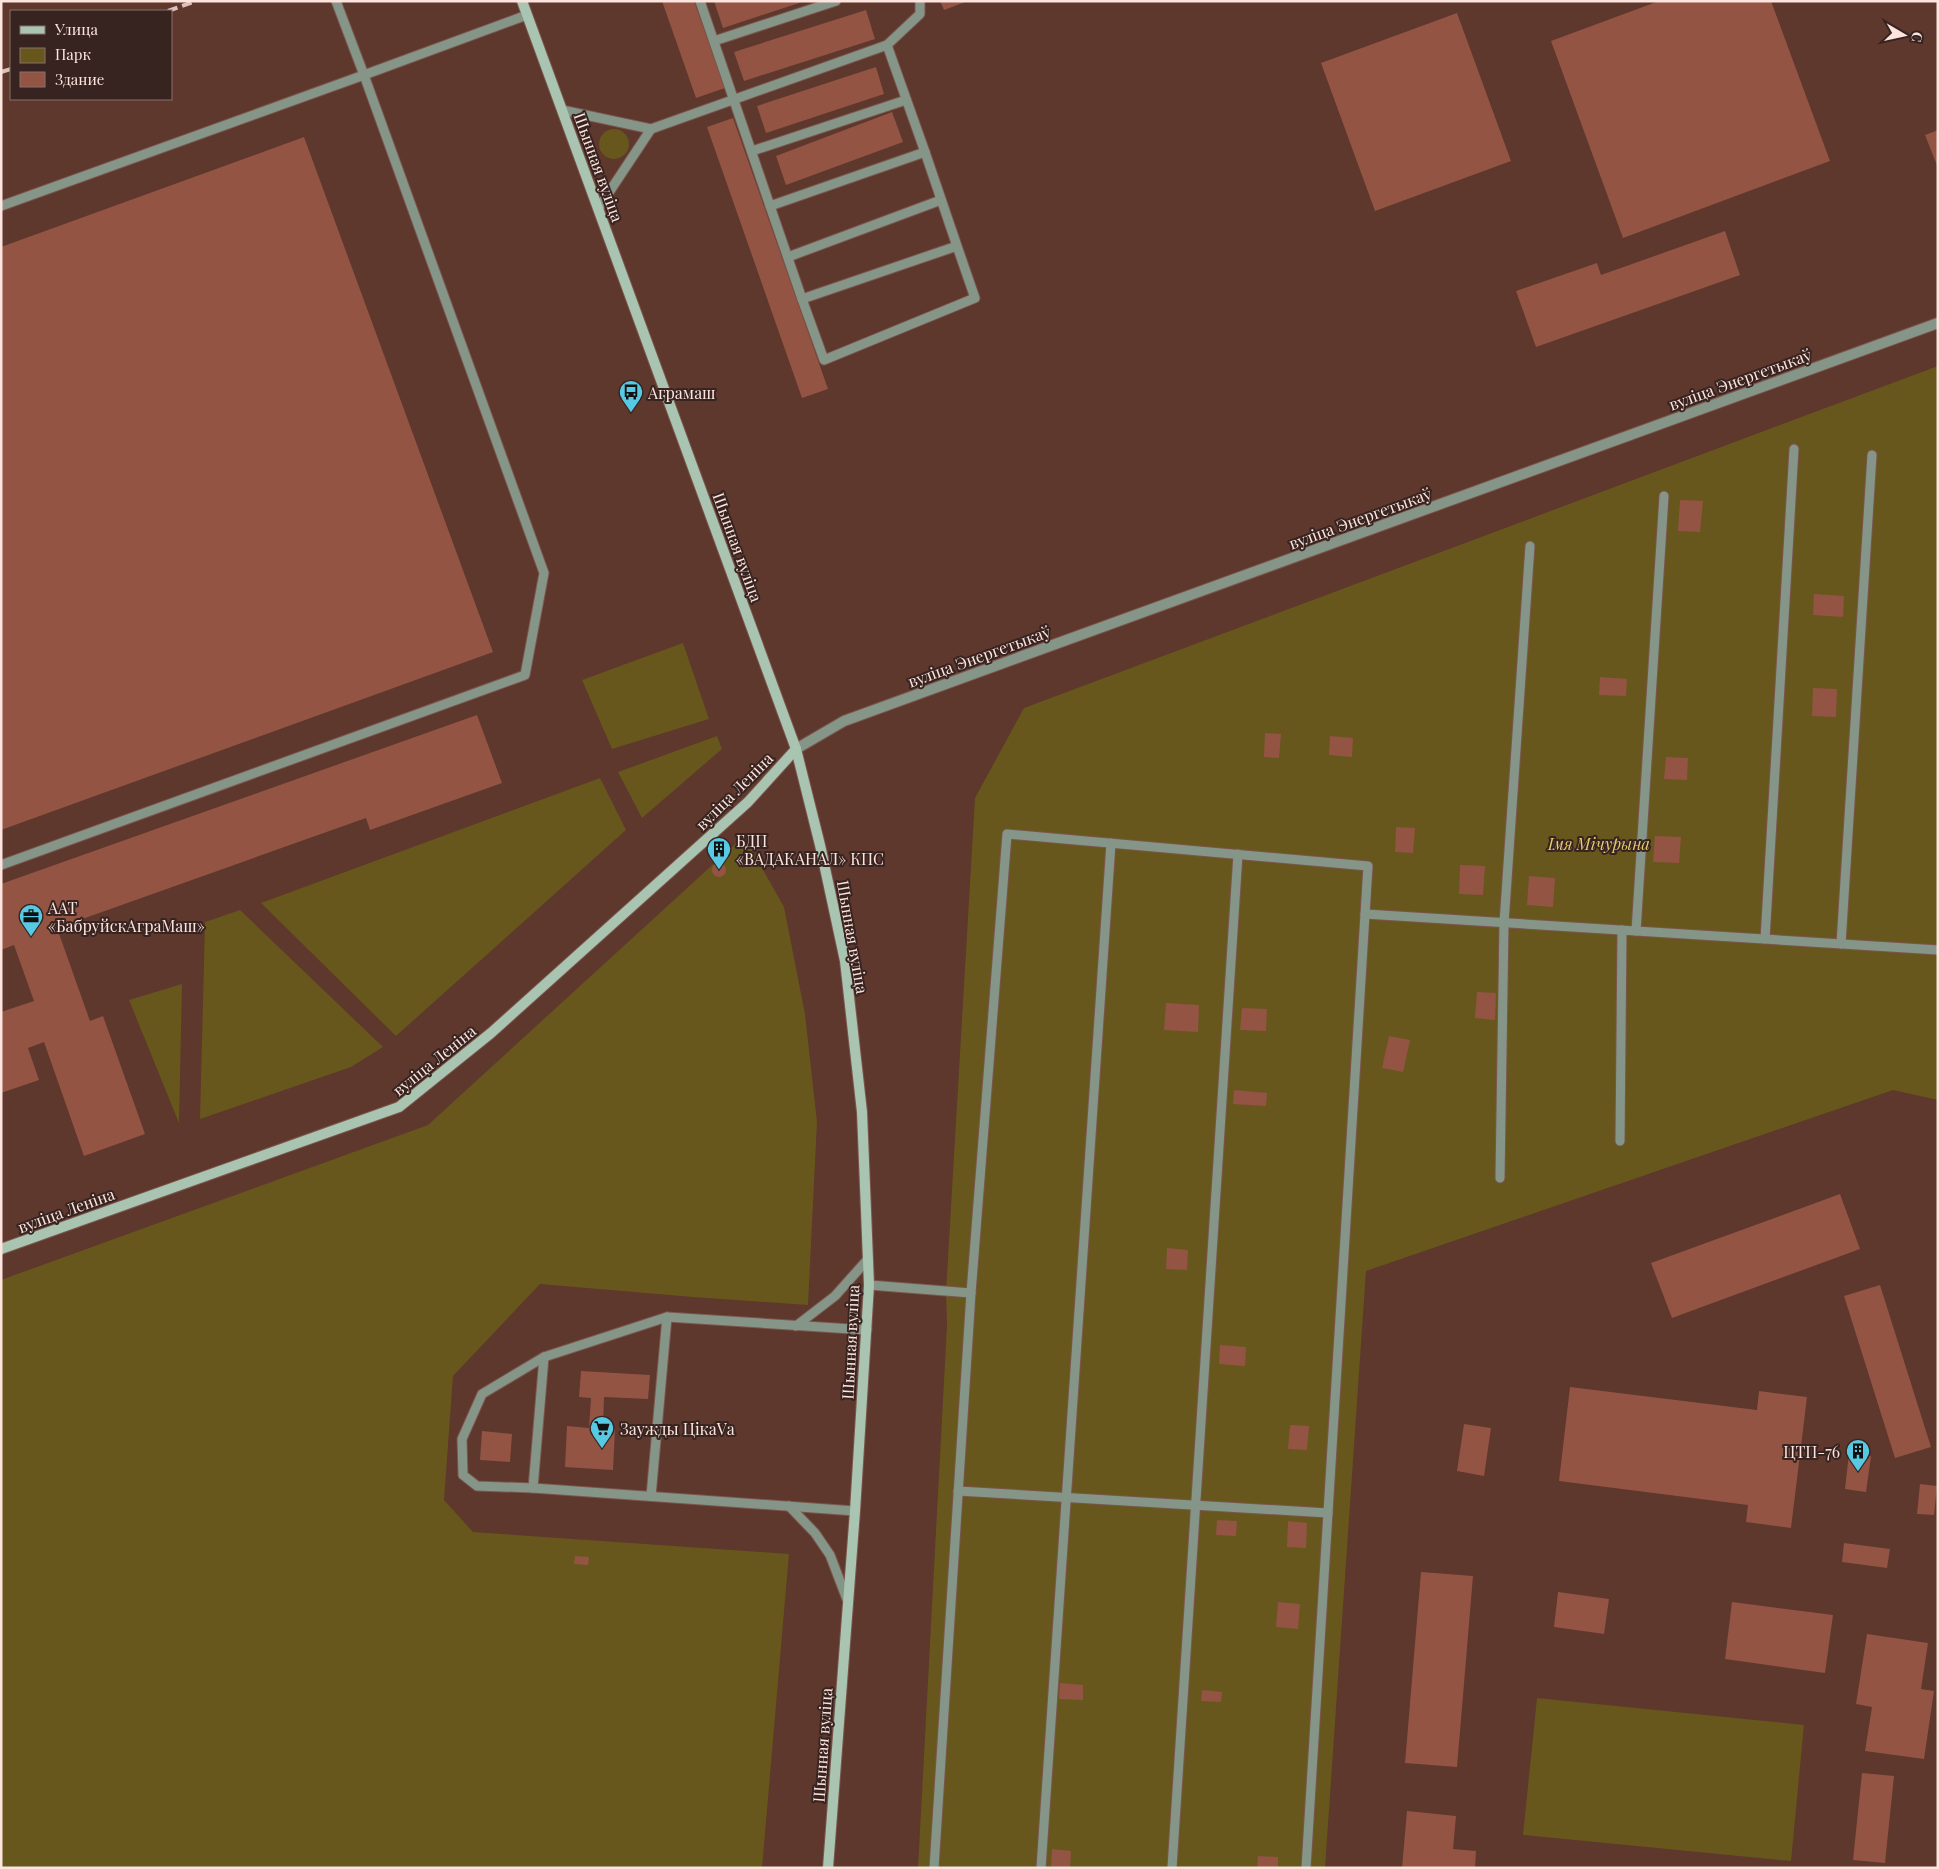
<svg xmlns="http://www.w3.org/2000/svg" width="1939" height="1869" viewBox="0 0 1939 1869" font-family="'Playfair Display',serif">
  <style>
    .green { fill: #67571c }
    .building { fill: #935444 }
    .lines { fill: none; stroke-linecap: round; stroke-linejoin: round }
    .service-casing { stroke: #7b564d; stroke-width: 11 }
    .minor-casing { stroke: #7b564d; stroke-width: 12 }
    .secondary-casing { stroke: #7b564d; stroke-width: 12 }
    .service { stroke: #859689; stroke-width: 9 }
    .minor { stroke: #859689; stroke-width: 10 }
    .secondary { stroke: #a9c4b1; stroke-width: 10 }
    .rail { stroke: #ddc0ba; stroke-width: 4; stroke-dasharray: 10 5; stroke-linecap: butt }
    .labels { text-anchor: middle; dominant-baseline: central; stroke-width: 4; stroke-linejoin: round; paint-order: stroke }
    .street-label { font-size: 16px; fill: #fee4de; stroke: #372420 }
    .poi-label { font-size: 16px; fill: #fee4de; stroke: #372420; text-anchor: start }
    .park-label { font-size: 16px; font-style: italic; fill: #e6cc6e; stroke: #372420 }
  </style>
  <rect width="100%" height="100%" fill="#5e372d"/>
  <g class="green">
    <circle cx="614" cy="144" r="15"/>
    <path d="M 1938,366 L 1938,1100 L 1893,1090 L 1366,1271 L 1325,1868 L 918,1868 L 947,1325 L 946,1292 L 975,798 L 1024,708 Z"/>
    <path d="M 683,643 L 709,719 L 612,749 L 582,680 Z"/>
    <path d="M 717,736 L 722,749 L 642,818 L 618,772 Z"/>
    <path d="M 600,778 L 626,830 L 396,1036 L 261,903 Z"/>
    <path d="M 744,836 L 784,907 L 805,1014 L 817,1122 L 808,1305 L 693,1297 L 540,1284 L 453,1376 L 444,1500 L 473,1532 L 789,1554 L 762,1868 L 1,1868 L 1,1280 L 428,1125 Z"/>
    <path d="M 240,910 L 383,1047 L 351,1067 L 200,1119 L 205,922 Z"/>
    <path d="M 182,984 L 179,1123 L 129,1000 Z"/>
    <path d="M 1537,1698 L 1804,1725 L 1791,1861 L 1523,1835 Z"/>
  </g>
  <g class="building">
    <path d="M 662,1 L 694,1 L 725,88 L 696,98 Z"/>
    <path d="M 714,1 L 802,1 L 802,2 L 723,28 Z"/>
    <path d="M 940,1 L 968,1 L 944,10 Z"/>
    <path d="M 1659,1 L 1771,1 L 1830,161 L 1623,238 L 1551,41 Z"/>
    <path d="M 866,10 L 875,39 L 744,81 L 734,52 Z"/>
    <path d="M 1457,13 L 1511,161 L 1375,211 L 1321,63 Z"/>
    <path d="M 876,67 L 884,94 L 766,133 L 757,106 Z"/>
    <path d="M 892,112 L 903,142 L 786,185 L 776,156 Z"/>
    <path d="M 733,118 L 828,389 L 802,398 L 707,127 Z"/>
    <path d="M 1938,130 L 1938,168 L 1925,135 Z"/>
    <path d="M 304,137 L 493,652 L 1,830 L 1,247 Z"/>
    <path d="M 1725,231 L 1740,275 L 1536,347 L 1516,291 L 1597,263 L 1601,275 Z"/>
    <path d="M 1680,500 L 1703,501 L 1700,532 L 1678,531 Z"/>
    <path d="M 1814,594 L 1844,596 L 1843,617 L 1813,615 Z"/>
    <path d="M 1600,677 L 1627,679 L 1626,696 L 1599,695 Z"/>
    <path d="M 1813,688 L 1837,689 L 1836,717 L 1812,716 Z"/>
    <path d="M 477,715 L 502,783 L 370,830 L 366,818 L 57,928 L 90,1021 L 103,1016 L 145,1134 L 84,1156 L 44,1042 L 28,1048 L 39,1080 L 1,1093 L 1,1012 L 34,1001 L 14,945 L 1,950 L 1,884 Z"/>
    <path d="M 1265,733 L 1281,734 L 1279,758 L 1264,757 Z"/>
    <path d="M 1330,736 L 1353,738 L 1352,757 L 1329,755 Z"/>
    <path d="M 1666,757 L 1688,758 L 1687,780 L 1664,779 Z"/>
    <path d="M 1396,827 L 1415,828 L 1413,853 L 1395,852 Z"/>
    <path d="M 1655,836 L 1681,837 L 1679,863 L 1653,862 Z"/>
    <circle cx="719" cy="870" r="7"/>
    <path d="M 1460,865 L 1485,866 L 1483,895 L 1459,894 Z"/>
    <path d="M 1529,876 L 1555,878 L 1553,907 L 1527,905 Z"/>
    <path d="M 1477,992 L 1496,993 L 1495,1020 L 1475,1018 Z"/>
    <path d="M 1166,1003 L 1199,1005 L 1198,1032 L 1164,1030 Z"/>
    <path d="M 1242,1008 L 1267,1009 L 1266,1031 L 1240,1030 Z"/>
    <path d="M 1389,1036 L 1410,1040 L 1403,1072 L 1382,1068 Z"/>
    <path d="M 1234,1090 L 1267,1093 L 1266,1106 L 1233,1104 Z"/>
    <path d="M 1840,1194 L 1860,1249 L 1672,1318 L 1651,1263 Z"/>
    <path d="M 1167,1248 L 1188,1250 L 1187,1270 L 1166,1269 Z"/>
    <path d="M 1880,1285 L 1931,1447 L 1895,1458 L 1844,1296 Z"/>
    <path d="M 1220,1345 L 1246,1347 L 1245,1366 L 1219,1364 Z"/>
    <path d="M 581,1371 L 650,1375 L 648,1399 L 604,1397 L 603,1429 L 615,1429 L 613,1470 L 565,1467 L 567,1426 L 589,1428 L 591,1398 L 579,1397 Z"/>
    <path d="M 1570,1387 L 1757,1410 L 1759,1391 L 1807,1397 L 1791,1528 L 1746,1522 L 1748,1505 L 1559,1481 Z"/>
    <path d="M 1464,1424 L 1491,1428 L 1484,1476 L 1457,1471 Z"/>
    <path d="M 1290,1425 L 1309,1426 L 1307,1450 L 1288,1449 Z"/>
    <path d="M 482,1431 L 512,1434 L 510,1462 L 480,1460 Z"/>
    <path d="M 1849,1453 L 1871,1456 L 1866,1492 L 1845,1489 Z"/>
    <path d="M 1920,1484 L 1937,1486 L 1934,1515 L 1917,1514 Z"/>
    <path d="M 1217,1520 L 1237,1521 L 1236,1536 L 1216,1535 Z"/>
    <path d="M 1288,1521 L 1307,1523 L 1306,1548 L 1287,1547 Z"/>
    <path d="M 1844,1543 L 1890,1549 L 1887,1568 L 1842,1562 Z"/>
    <path d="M 575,1556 L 589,1557 L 588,1565 L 574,1564 Z"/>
    <path d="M 1421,1572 L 1473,1576 L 1457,1767 L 1405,1763 Z"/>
    <path d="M 1558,1592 L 1609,1599 L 1604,1634 L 1554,1627 Z"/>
    <path d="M 1278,1602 L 1300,1604 L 1298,1629 L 1276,1627 Z"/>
    <path d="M 1732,1602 L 1833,1615 L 1825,1673 L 1725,1659 Z"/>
    <path d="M 1867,1634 L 1928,1643 L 1921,1689 L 1934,1691 L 1924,1759 L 1865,1751 L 1872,1707 L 1856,1704 Z"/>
    <path d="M 1060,1683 L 1083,1685 L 1083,1700 L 1059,1699 Z"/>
    <path d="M 1202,1690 L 1222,1692 L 1221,1702 L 1201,1701 Z"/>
    <path d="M 1862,1773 L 1894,1776 L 1885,1863 L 1853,1860 Z"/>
    <path d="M 1407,1811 L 1456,1816 L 1453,1849 L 1476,1851 L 1475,1868 L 1402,1868 Z"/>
    <path d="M 1052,1849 L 1071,1851 L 1070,1868 L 1051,1868 Z"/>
    <path d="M 1258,1856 L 1278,1857 L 1278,1868 L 1257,1868 Z"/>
  </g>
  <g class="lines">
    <g class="service-casing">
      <g id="service">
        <path d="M 336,1 L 364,75 L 527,15"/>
        <path d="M 700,1 L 770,206 L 925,152 L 887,45 L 920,14 L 920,1"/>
        <path d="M 714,41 L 836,1"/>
        <path d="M 562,110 L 651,129 L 598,209"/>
        <path d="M 651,129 L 887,45"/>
        <path d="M 752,151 L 906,100"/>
        <path d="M 925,152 L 957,246 L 802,299 L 824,360 L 975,298 L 957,246"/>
        <path d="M 1,206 L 364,75 L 544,573 L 525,675 L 1,865"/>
        <path d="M 770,206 L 802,299"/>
        <path d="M 788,257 L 941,200"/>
        <path d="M 1365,914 L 1938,950"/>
        <path d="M 1636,931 L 1664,496"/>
        <path d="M 1765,939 L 1794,449"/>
        <path d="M 1841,944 L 1872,455"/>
        <path d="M 1620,1141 L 1622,930"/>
        <path d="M 1500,1178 L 1504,923 L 1530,546"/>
        <path d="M 869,1285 L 971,1293"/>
        <path d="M 796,1326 L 835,1296 L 868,1259"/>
        <path d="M 533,1488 L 477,1486 L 463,1475 L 462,1439 L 482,1394 L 544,1357"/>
        <path d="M 958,1491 L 1328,1513"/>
        <path d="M 651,1496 L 667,1317"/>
        <path d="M 789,1506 L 815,1533 L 830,1555 L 848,1602"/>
        <path d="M 855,1511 L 533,1488 L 544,1357 L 667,1317 L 867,1330"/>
        <path d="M 934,1868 L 971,1293 L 1007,834 L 1368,866 L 1306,1868"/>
        <path d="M 1041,1868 L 1111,843"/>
        <path d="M 1172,1868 L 1238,854"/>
      </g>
    </g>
    <g class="minor-casing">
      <path id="minor" d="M 796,749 L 844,721 L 1938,323"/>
    </g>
    <g class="secondary-casing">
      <g id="secondary">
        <path d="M 522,1 L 796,749 L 820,845 L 845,961 L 862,1112 L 869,1285 L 855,1511 L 828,1868"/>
        <path d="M 1,1249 L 399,1107 L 491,1033 L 748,802 L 796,749"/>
      </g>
    </g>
    <use href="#service" class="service"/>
    <use href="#minor" class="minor"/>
    <use href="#secondary" class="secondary"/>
    <g class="rail">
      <path d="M 168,11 L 196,1"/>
      <path d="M 1,72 L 11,69"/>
    </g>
  </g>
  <defs>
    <g id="bus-pin" transform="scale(1.25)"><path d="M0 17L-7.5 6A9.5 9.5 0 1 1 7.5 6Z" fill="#57c9e2" stroke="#372420"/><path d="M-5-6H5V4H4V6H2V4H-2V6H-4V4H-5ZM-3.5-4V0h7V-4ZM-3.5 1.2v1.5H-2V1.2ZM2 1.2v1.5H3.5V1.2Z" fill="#111"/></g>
    <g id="building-pin" transform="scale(1.25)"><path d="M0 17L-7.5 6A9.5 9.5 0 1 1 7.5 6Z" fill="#57c9e2" stroke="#372420"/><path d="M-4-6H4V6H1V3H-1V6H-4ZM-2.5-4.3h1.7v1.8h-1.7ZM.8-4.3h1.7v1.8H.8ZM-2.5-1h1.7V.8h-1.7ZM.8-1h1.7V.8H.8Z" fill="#111"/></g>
    <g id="office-pin" transform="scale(1.25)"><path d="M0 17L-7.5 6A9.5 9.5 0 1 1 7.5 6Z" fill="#57c9e2" stroke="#372420"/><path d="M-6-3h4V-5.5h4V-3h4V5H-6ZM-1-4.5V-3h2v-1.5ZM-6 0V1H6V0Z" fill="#111"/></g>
    <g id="supermarket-pin" transform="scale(1.25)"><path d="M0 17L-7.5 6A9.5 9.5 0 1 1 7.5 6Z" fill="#57c9e2" stroke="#372420"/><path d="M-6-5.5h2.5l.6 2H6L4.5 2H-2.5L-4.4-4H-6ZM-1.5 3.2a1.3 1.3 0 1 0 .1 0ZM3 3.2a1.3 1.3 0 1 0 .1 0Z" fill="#111"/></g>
  </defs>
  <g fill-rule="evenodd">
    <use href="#bus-pin" x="631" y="392"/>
    <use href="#building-pin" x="719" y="849"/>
    <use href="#office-pin" x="31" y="916"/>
    <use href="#supermarket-pin" x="602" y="1428"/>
    <use href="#building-pin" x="1858" y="1451"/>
  </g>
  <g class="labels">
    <g class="street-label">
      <text transform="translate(599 167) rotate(70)">Шынная вуліца</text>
      <text transform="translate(1740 379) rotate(-20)">вуліца Энергетыкаў</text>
      <text transform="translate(1360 518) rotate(-20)">вуліца Энергетыкаў</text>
      <text transform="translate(738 547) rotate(70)">Шынная вуліца</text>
      <text transform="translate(979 656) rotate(-20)">вуліца Энергетыкаў</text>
      <text transform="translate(734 791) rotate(-45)">вуліца Леніна</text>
      <text transform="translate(853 937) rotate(80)">Шынная вуліца</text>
      <text transform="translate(434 1060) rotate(-39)">вуліца Леніна</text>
      <text transform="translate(66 1210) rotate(-20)">вуліца Леніна</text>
      <text transform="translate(850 1342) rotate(-87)">Шынная вуліца</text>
      <text transform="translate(822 1745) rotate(-86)">Шынная вуліца</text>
    </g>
    <g class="poi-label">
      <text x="648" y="392">Аграмаш</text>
      <text x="736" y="840">БДП<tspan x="736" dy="18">«ВАДАКАНАЛ» КПС</tspan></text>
      <text x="48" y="907">ААТ<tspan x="48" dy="18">«БабруйскАграМаш»</tspan></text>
      <text x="620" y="1428">Заужды ЦікаVа</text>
      <text x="1840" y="1451" text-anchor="end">ЦТП-76</text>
    </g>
    <g class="park-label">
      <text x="1599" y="843">Імя Мічурына</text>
    </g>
  </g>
  <rect width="1939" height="1869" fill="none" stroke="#fee4de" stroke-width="5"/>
  <rect x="10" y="10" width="162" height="90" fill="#372420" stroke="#87716c"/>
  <rect x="20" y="26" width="25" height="8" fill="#a9c4b1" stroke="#87716c"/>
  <text x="55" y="35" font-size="15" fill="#fee4de">Улица</text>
  <rect x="20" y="48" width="25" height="15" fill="#67571c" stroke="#87716c"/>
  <text x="55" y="60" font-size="15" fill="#fee4de">Парк</text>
  <rect x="20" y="72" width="25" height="15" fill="#935444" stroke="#87716c"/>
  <text x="55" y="85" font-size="15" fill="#fee4de">Здание</text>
  <g transform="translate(1904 35) rotate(99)" stroke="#372420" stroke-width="4" paint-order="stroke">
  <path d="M0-4L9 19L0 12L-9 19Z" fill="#fee4de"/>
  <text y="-8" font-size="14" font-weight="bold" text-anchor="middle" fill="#fee4de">С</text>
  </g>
</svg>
